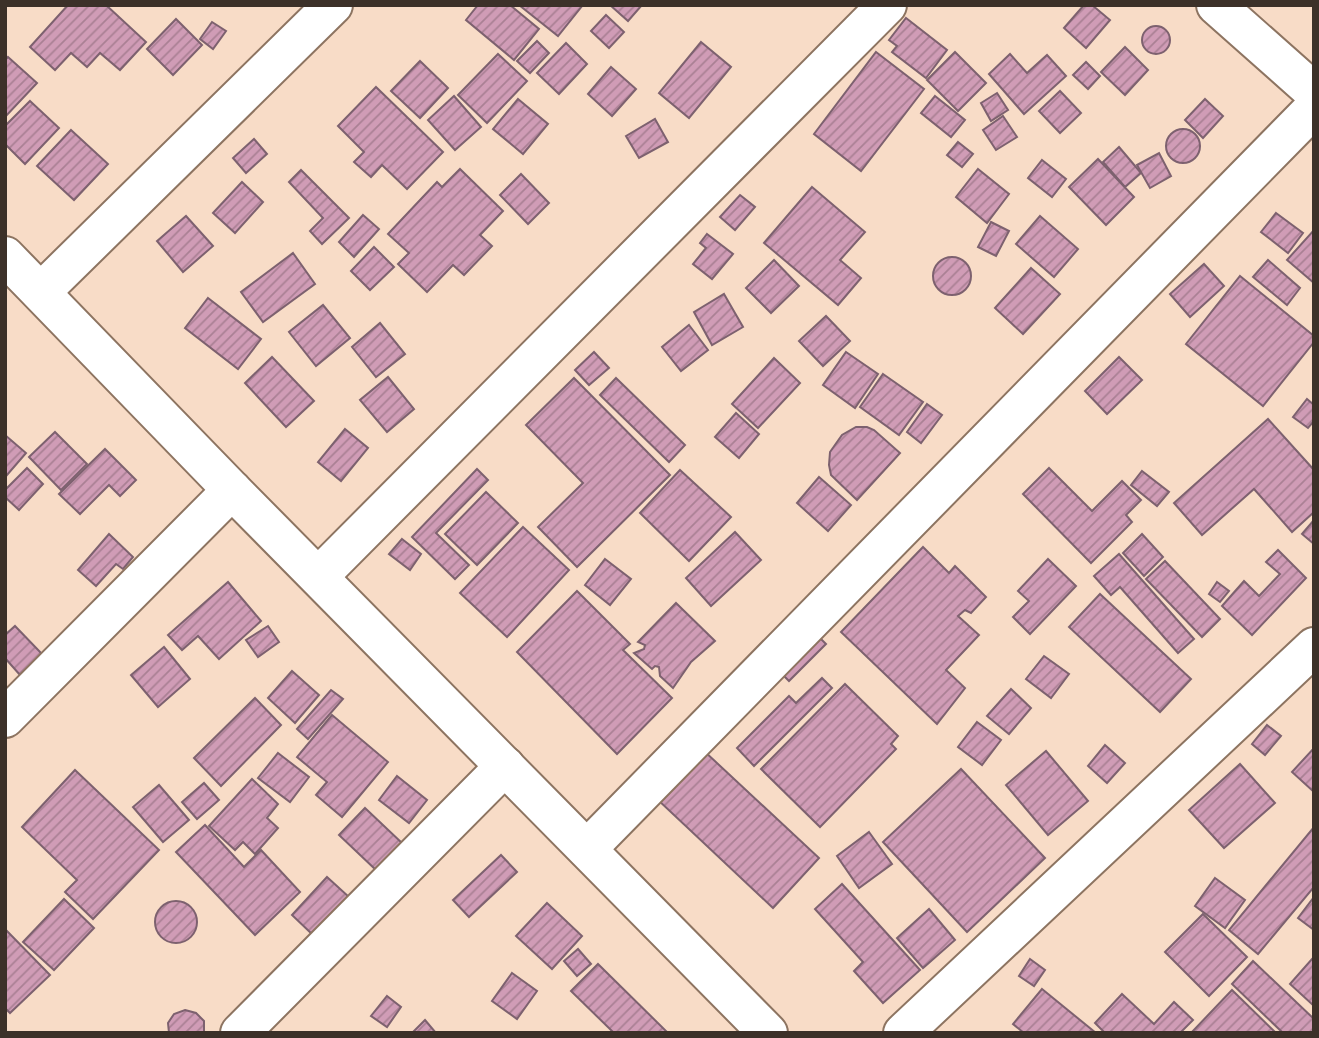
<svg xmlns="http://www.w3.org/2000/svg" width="1319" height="1038" viewBox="0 0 1319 1038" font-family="'Nunito Sans',sans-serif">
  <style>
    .building { fill: url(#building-hatch); stroke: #7d616f; stroke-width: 2 }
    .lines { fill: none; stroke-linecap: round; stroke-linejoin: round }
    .street-casing { stroke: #8d7461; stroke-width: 42 }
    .street { stroke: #fff; stroke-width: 38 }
  </style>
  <defs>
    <pattern id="building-hatch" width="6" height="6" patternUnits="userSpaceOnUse" patternTransform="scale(1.75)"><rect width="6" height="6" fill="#d09cb6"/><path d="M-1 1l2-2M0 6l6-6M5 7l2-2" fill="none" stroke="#aa8094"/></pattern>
  </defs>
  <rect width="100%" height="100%" fill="#f8dcc7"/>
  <g class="building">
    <path d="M 68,5 L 106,5 L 146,42 L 120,70 L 100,53 L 87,67 L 71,53 L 55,70 L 30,47 Z"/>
    <path d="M 478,5 L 510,5 L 539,29 L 514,60 L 466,20 Z"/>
    <path d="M 519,5 L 581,5 L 582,6 L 558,36 Z"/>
    <path d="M 610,5 L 642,5 L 628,21 Z"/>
    <path d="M 1084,5 L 1092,5 L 1110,20 L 1086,48 L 1064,28 Z"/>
    <path d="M 606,15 L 624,32 L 609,48 L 591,31 Z"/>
    <path d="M 906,18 L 947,50 L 926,78 L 892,52 L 897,46 L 889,40 Z"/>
    <path d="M 176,19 L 202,45 L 173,75 L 147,49 Z"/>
    <path d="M 212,22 L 226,31 L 213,49 L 200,39 Z"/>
    <circle cx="1156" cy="40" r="14"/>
    <path d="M 537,41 L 549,53 L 530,73 L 517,61 Z"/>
    <path d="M 701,42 L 731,67 L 689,118 L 659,93 Z"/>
    <path d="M 566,43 L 587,64 L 559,94 L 537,73 Z"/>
    <path d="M 1125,47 L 1148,70 L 1125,95 L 1101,72 Z"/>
    <path d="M 876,52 L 924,89 L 861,171 L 814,134 Z"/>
    <path d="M 955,52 L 986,83 L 958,111 L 927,80 Z"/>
    <path d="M 498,54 L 527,81 L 487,123 L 458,95 Z"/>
    <path d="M 1010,54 L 1027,73 L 1047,55 L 1066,76 L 1024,114 L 989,74 Z"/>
    <path d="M 8,57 L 37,83 L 5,117 L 5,60 Z"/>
    <path d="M 420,61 L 448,88 L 420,118 L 391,91 Z"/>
    <path d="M 1086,62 L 1100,76 L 1088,89 L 1073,75 Z"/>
    <path d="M 611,67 L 636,89 L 612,116 L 588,94 Z"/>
    <path d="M 376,87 L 443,152 L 407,189 L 382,165 L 371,177 L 354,162 L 364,152 L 338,126 Z"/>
    <path d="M 1060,91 L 1081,113 L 1060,133 L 1039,111 Z"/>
    <path d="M 997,93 L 1008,110 L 991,121 L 981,103 Z"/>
    <path d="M 454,96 L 481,127 L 455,150 L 428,120 Z"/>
    <path d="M 935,96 L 965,120 L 951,137 L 921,113 Z"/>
    <path d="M 518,99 L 548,124 L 523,154 L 493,129 Z"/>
    <path d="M 1205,99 L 1223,116 L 1203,138 L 1185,120 Z"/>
    <path d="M 30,101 L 59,128 L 25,164 L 5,144 L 5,126 Z"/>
    <path d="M 1003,116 L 1017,137 L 996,150 L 983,130 Z"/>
    <path d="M 655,119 L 668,142 L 639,158 L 626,136 Z"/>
    <circle cx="1183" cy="146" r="17"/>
    <path d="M 71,130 L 108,164 L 74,200 L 37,166 Z"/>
    <path d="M 254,139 L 267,154 L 246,173 L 233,158 Z"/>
    <path d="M 958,142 L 973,154 L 962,167 L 947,155 Z"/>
    <path d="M 1119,147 L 1141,173 L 1125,187 L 1103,162 Z"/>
    <path d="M 1159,153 L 1171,176 L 1150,188 L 1137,165 Z"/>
    <path d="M 1098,159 L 1134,197 L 1106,225 L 1069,187 Z"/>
    <path d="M 1042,160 L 1066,179 L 1052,197 L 1028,178 Z"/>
    <path d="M 460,169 L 503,211 L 480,235 L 492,246 L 464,275 L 453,265 L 427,292 L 398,264 L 409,253 L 388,234 L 437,182 L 442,187 Z"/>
    <path d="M 978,169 L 1009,194 L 987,223 L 956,197 Z"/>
    <path d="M 301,170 L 349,218 L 322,244 L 310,231 L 323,218 L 289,182 Z"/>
    <path d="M 521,174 L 549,203 L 528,224 L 500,195 Z"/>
    <path d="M 242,182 L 263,202 L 235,233 L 213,213 Z"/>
    <path d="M 812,187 L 865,232 L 840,260 L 861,278 L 838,305 L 764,243 Z"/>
    <path d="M 740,195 L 755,207 L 735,230 L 720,217 Z"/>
    <path d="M 1276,213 L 1303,233 L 1288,253 L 1261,232 Z"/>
    <path d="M 363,215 L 379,229 L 354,257 L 339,242 Z"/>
    <path d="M 186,216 L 213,246 L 183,272 L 157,241 Z"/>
    <path d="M 1040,216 L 1078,249 L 1054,277 L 1016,244 Z"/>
    <path d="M 991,222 L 1009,231 L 996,256 L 978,247 Z"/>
    <path d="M 1314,230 L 1314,283 L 1287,260 Z"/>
    <path d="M 707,234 L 733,254 L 712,279 L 693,264 L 706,248 L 700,243 Z"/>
    <path d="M 374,247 L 394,267 L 370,290 L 351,271 Z"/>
    <path d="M 293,253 L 315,284 L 263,322 L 241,292 Z"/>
    <circle cx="952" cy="276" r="19"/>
    <path d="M 774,260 L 799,286 L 771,313 L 746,288 Z"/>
    <path d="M 1268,260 L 1300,288 L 1287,305 L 1253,277 Z"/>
    <path d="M 1204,264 L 1224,286 L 1190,317 L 1170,294 Z"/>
    <path d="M 1031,268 L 1060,294 L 1023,334 L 995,308 Z"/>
    <path d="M 1240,276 L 1314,336 L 1314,342 L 1263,406 L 1186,344 Z"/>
    <path d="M 724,294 L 743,327 L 712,345 L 694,312 Z"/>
    <path d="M 208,298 L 261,339 L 238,369 L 185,328 Z"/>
    <path d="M 323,305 L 350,338 L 316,366 L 289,332 Z"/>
    <path d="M 826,316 L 850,341 L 823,366 L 799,341 Z"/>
    <path d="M 380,323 L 405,354 L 376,377 L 352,347 Z"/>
    <path d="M 689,325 L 708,350 L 681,371 L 662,347 Z"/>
    <path d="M 594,352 L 609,368 L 589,385 L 575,370 Z"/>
    <path d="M 846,352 L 878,374 L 855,408 L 823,385 Z"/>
    <path d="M 272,357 L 314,401 L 286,427 L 245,383 Z"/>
    <path d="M 1119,357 L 1142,380 L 1107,414 L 1085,391 Z"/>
    <path d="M 774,358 L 800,383 L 758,428 L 732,404 Z"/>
    <path d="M 883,374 L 923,402 L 899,435 L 860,407 Z"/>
    <path d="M 388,377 L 414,409 L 387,432 L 360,400 Z"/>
    <path d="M 574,378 L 670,475 L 577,567 L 538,527 L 583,483 L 526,425 Z"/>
    <path d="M 616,378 L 685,445 L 669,462 L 600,395 Z"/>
    <path d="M 1307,399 L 1314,405 L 1314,421 L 1308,428 L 1293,417 Z"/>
    <path d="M 927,404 L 942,415 L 921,443 L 907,432 Z"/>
    <path d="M 736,413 L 759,434 L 739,458 L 715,437 Z"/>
    <path d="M 1268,419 L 1314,470 L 1314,512 L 1292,532 L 1254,489 L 1202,535 L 1174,503 Z"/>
    <path d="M 856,427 L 867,427 L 874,430 L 900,453 L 857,500 L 831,475 L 829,465 L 830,452 L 842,435 Z"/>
    <path d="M 345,429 L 368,448 L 341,481 L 318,462 Z"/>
    <path d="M 55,432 L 87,464 L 61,490 L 29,457 Z"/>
    <path d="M 5,435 L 26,453 L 7,475 L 5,473 Z"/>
    <path d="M 105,449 L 136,480 L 120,496 L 109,485 L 80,514 L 59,494 Z"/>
    <path d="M 27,468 L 43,484 L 19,510 L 5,497 L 5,490 Z"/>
    <path d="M 1049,468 L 1092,511 L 1122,481 L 1141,500 L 1126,515 L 1132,522 L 1091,563 L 1023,494 Z"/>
    <path d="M 477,469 L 488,480 L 436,533 L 469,565 L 455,579 L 412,537 Z"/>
    <path d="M 680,470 L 731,517 L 689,561 L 640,513 Z"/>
    <path d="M 1142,471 L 1169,492 L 1157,506 L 1131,485 Z"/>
    <path d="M 819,477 L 851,505 L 828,531 L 797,503 Z"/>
    <path d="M 486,492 L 518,523 L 477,565 L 445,534 Z"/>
    <path d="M 1314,520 L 1314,544 L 1302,534 Z"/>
    <path d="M 523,527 L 569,570 L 507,637 L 460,593 Z"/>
    <path d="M 735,532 L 761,560 L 711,606 L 686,578 Z"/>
    <path d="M 109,534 L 133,557 L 123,569 L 116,564 L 96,586 L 78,570 Z"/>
    <path d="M 1142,534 L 1163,557 L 1144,576 L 1123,553 Z"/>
    <path d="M 402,539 L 421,554 L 410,570 L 389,554 Z"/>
    <path d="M 923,547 L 949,573 L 955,566 L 986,597 L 971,613 L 965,610 L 958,616 L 979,635 L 946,670 L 965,688 L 937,724 L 841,632 Z"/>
    <path d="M 1278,550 L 1306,578 L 1252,635 L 1222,606 L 1244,581 L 1259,596 L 1280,574 L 1266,562 Z"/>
    <path d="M 1119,554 L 1194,639 L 1178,653 L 1120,587 L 1111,595 L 1094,576 Z"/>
    <path d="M 605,559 L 631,579 L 610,605 L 585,585 Z"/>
    <path d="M 1048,559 L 1076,586 L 1030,634 L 1013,617 L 1029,601 L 1018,591 Z"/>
    <path d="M 1165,561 L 1220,619 L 1202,637 L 1146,579 Z"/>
    <path d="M 228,582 L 261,621 L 219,659 L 198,636 L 182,650 L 168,635 Z"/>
    <path d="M 1217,582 L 1229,591 L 1220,602 L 1209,594 Z"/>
    <path d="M 577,591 L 630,644 L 623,650 L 672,698 L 617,754 L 517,652 Z"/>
    <path d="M 1100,594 L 1191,679 L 1160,712 L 1069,627 Z"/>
    <path d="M 676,603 L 715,641 L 691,662 L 673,688 L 660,676 L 659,667 L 655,666 L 652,669 L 634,653 L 644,649 L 645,645 L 638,642 Z"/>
    <path d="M 15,626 L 42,654 L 20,675 L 5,658 L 5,635 Z"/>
    <path d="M 268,626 L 279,642 L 258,657 L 246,640 Z"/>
    <path d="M 812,630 L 826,644 L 789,681 L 775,667 Z"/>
    <path d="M 164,647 L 190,679 L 158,707 L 131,675 Z"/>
    <path d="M 1044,656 L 1069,674 L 1051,698 L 1026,679 Z"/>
    <path d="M 292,671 L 319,695 L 295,723 L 268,698 Z"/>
    <path d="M 822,678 L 832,688 L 754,766 L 737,748 L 789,696 L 796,703 Z"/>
    <path d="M 845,684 L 898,736 L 891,744 L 896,749 L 820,827 L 761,769 Z"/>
    <path d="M 1011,689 L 1031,708 L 1009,734 L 987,716 Z"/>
    <path d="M 331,690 L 343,699 L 308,739 L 297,729 Z"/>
    <path d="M 255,698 L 281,725 L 221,786 L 194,758 Z"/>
    <path d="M 332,715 L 388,762 L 342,817 L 316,795 L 327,782 L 297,757 Z"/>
    <path d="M 977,722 L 1001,740 L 982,765 L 958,747 Z"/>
    <path d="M 1267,725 L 1281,736 L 1265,755 L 1252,744 Z"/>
    <path d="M 1105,745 L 1125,763 L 1107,783 L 1088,766 Z"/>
    <path d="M 1314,748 L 1314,792 L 1292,772 Z"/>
    <path d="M 703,750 L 819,858 L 773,908 L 657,799 Z"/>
    <path d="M 1046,751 L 1088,801 L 1048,835 L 1006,785 Z"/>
    <path d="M 278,753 L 309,777 L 290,802 L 258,778 Z"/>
    <path d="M 1240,764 L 1275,803 L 1224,848 L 1189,810 Z"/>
    <path d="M 961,769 L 1045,858 L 967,932 L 883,842 Z"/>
    <path d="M 75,770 L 159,850 L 93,919 L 65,892 L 77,880 L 22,827 Z"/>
    <path d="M 397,776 L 427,800 L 409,823 L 379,800 Z"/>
    <path d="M 252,779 L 278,804 L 267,818 L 278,828 L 255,854 L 243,842 L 235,850 L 209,826 Z"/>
    <path d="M 204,783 L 219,800 L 197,819 L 182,802 Z"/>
    <path d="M 159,785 L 189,820 L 163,842 L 133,807 Z"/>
    <path d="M 365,808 L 402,843 L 376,870 L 339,835 Z"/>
    <path d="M 205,825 L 244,867 L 261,850 L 300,892 L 255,935 L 176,852 Z"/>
    <path d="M 1314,827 L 1314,887 L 1258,954 L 1229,930 Z"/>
    <path d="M 869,832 L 892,864 L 859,888 L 837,856 Z"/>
    <path d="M 501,855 L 517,872 L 469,917 L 453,900 Z"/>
    <path d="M 327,877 L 349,897 L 314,936 L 292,915 Z"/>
    <path d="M 1215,878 L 1245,900 L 1225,928 L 1195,906 Z"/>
    <path d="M 842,884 L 920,970 L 883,1003 L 854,971 L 863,962 L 815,909 Z"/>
    <path d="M 1314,897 L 1314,930 L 1298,918 Z"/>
    <path d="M 64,899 L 94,928 L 54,970 L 23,942 Z"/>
    <circle cx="176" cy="922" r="21"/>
    <path d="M 547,903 L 582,936 L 552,969 L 516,936 Z"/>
    <path d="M 929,909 L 955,940 L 923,968 L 897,938 Z"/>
    <path d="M 1203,914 L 1247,957 L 1209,996 L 1165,952 Z"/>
    <path d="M 5,929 L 50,975 L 10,1013 L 5,1008 Z"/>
    <path d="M 578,949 L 591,964 L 577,976 L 564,961 Z"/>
    <path d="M 1030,959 L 1045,970 L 1034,986 L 1019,976 Z"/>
    <path d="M 1312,959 L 1314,960 L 1314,1006 L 1290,984 Z"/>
    <path d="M 1253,961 L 1314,1019 L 1314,1033 L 1283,1033 L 1232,984 Z"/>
    <path d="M 598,964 L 668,1033 L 614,1033 L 571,991 Z"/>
    <path d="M 512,973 L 537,991 L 517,1019 L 492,1001 Z"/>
    <path d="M 1042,989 L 1096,1033 L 1024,1033 L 1013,1024 Z"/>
    <path d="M 1232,990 L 1276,1033 L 1191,1033 Z"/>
    <path d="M 1122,994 L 1154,1024 L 1174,1002 L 1193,1020 L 1180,1033 L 1105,1033 L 1095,1023 Z"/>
    <path d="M 387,996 L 401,1007 L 387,1027 L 371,1016 Z"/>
    <path d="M 185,1010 L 196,1013 L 204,1021 L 204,1033 L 169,1033 L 168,1023 L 174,1014 Z"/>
    <path d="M 425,1020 L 436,1033 L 412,1033 Z"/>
  </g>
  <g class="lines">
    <g class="street-casing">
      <g id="street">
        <path d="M 1216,5 L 1314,92"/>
        <path d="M 5,256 L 232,490 L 768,1033"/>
        <path d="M 41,292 L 333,5"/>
        <path d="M 319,576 L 887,5"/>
        <path d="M 5,718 L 232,490"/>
        <path d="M 587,849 L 1314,108"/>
        <path d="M 240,1033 L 505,766"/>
        <path d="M 903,1033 L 1314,647"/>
      </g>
    </g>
    <use href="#street" class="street"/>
  </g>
  <rect width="1319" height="1038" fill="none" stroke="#3c3129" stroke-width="14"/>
</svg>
